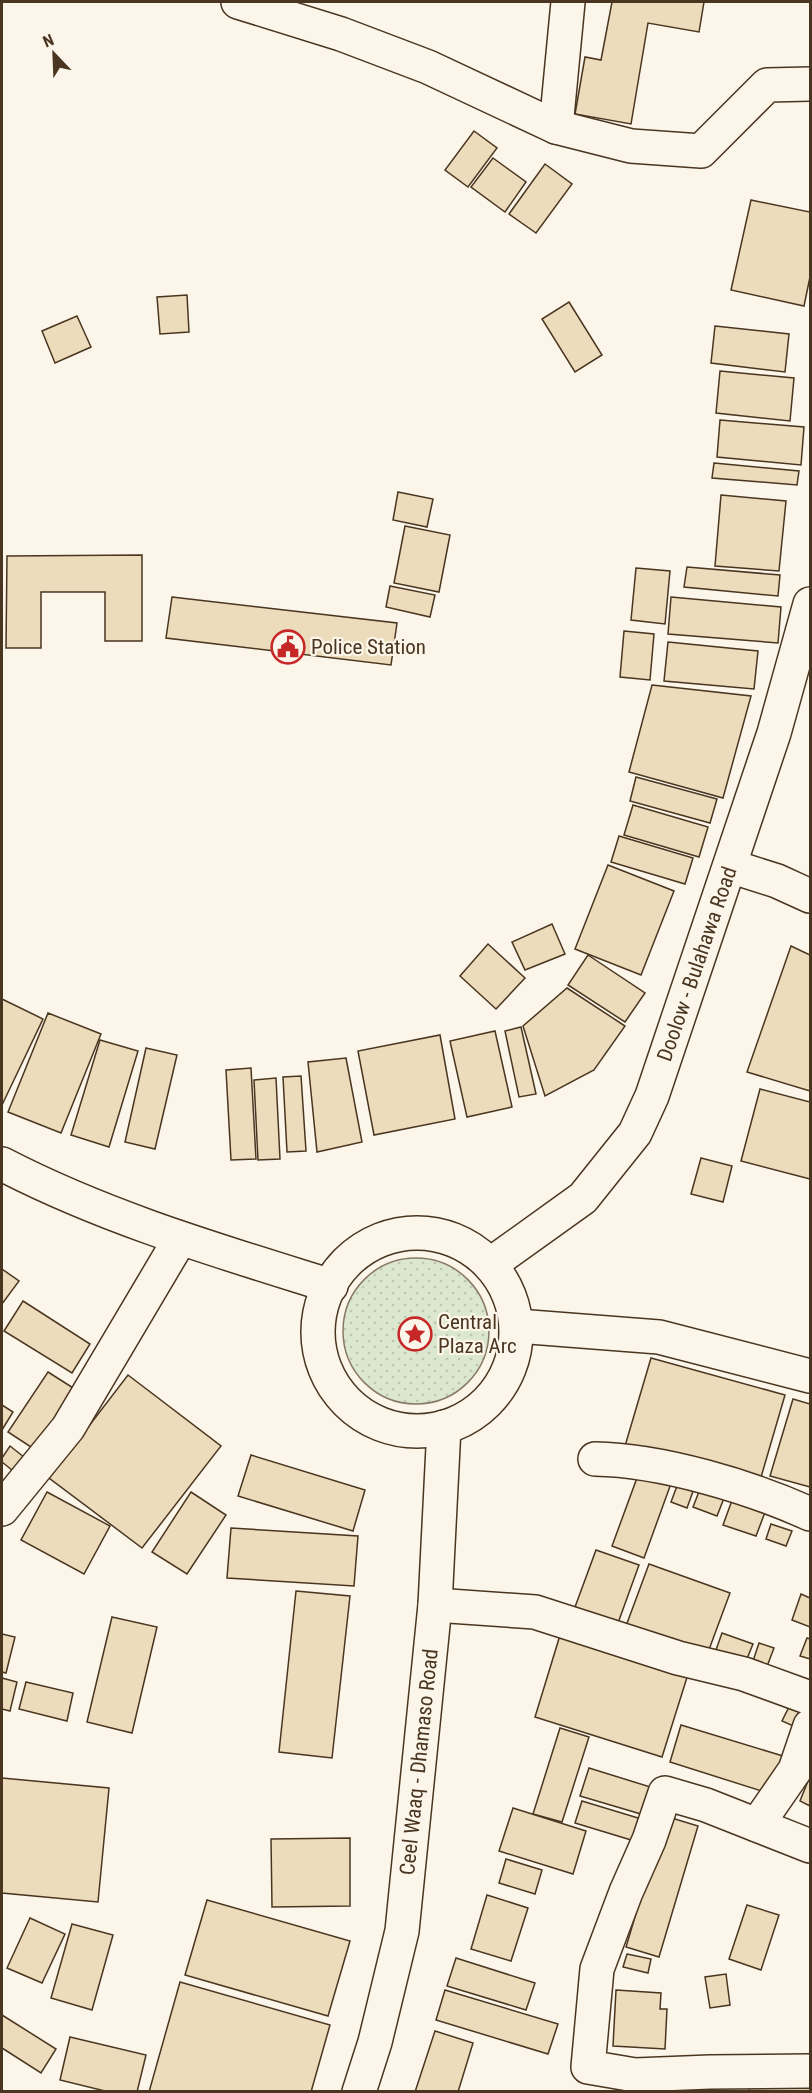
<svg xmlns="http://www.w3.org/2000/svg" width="812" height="2093" viewBox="0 0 812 2093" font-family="'Roboto Condensed',sans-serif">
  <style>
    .grass { fill: url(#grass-dots); stroke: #887966; stroke-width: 1.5 }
    .building { fill: #ecdcbc; stroke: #4a3520; stroke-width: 1.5 }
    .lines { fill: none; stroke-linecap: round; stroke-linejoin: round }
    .minor-casing { stroke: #4a3520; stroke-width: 36 }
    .major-casing { stroke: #4a3520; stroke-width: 36 }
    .minor { stroke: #fbf6e9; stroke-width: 33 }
    .major { stroke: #fbf6e9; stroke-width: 33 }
    .labels { text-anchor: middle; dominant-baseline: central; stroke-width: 4.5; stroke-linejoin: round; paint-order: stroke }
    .poi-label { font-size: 21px; fill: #4a3520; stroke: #fbf6e9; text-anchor: start }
    .street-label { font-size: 21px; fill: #4a3520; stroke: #fbf6e9 }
  </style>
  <defs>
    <pattern id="grass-dots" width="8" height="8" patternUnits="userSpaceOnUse" patternTransform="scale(1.5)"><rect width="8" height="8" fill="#dce7d0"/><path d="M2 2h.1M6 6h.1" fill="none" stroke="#bec7b2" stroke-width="1.8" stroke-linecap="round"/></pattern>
  </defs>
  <rect width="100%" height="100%" fill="#fbf6e9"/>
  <circle class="grass" cx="416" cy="1331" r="73"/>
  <g class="building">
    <path d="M 612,2 L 704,2 L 699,32 L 648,23 L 631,124 L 575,114 L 585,57 L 601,60 Z"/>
    <path d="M 474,131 L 497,148 L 468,187 L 445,170 Z"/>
    <path d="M 493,158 L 526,182 L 505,212 L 471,187 Z"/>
    <path d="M 545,164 L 572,184 L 536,233 L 509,214 Z"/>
    <path d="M 751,200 L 810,212 L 810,277 L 804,306 L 731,290 Z"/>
    <path d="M 187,295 L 189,332 L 160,334 L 157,297 Z"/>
    <path d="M 569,302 L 602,355 L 575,372 L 542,319 Z"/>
    <path d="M 77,316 L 91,347 L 55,363 L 42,331 Z"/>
    <path d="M 715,326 L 789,334 L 785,372 L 711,363 Z"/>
    <path d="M 720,371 L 794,378 L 790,421 L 716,413 Z"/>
    <path d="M 720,420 L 804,427 L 801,465 L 717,457 Z"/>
    <path d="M 714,463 L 799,471 L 797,485 L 712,478 Z"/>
    <path d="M 398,492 L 433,499 L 427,527 L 393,520 Z"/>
    <path d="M 721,495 L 786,501 L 779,571 L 715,566 Z"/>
    <path d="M 405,526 L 450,535 L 439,592 L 394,583 Z"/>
    <path d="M 142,555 L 142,641 L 105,641 L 105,592 L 41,592 L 41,648 L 6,648 L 7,556 Z"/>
    <path d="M 687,567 L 780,575 L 778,596 L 684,587 Z"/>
    <path d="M 636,568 L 670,571 L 665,624 L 631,620 Z"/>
    <path d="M 390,586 L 435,595 L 430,617 L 386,607 Z"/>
    <path d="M 172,597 L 397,623 L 391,665 L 166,638 Z"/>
    <path d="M 671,597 L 781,607 L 778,643 L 668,634 Z"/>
    <path d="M 624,631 L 654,634 L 650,680 L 620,677 Z"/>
    <path d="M 668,642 L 758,651 L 754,689 L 664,681 Z"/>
    <path d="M 652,685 L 751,696 L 723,798 L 629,772 Z"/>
    <path d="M 636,777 L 717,799 L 710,823 L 630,801 Z"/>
    <path d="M 633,805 L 708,827 L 699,857 L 624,835 Z"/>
    <path d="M 619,836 L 693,858 L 685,884 L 611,862 Z"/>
    <path d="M 608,865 L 674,891 L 641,975 L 575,949 Z"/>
    <path d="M 552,924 L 565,954 L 525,970 L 512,942 Z"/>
    <path d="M 488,944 L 525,978 L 496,1009 L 460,976 Z"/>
    <path d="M 791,946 L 810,955 L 810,1091 L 747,1072 Z"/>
    <path d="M 588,955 L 645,993 L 625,1022 L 568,985 Z"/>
    <path d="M 567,988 L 625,1026 L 594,1070 L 545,1096 L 523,1026 Z"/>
    <path d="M 2,999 L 43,1019 L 2,1105 Z"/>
    <path d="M 48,1013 L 101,1034 L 61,1133 L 8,1112 Z"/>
    <path d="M 521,1027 L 536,1094 L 519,1097 L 505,1031 Z"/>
    <path d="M 495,1031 L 512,1107 L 467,1117 L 450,1041 Z"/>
    <path d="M 440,1035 L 455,1119 L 374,1135 L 358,1051 Z"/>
    <path d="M 100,1040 L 138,1051 L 109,1147 L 71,1135 Z"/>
    <path d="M 146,1048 L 177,1055 L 155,1149 L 125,1142 Z"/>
    <path d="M 346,1058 L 362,1142 L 317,1152 L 308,1062 Z"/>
    <path d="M 251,1068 L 256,1159 L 231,1160 L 226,1070 Z"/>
    <path d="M 301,1076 L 306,1151 L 287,1152 L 283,1077 Z"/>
    <path d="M 276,1078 L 280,1159 L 258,1160 L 254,1080 Z"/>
    <path d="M 760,1089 L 810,1102 L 810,1179 L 741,1161 Z"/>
    <path d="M 701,1158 L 732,1166 L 723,1202 L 691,1194 Z"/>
    <path d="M 2,1269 L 19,1281 L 2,1304 Z"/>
    <path d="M 23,1301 L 90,1344 L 72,1373 L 4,1331 Z"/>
    <path d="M 651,1358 L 785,1395 L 759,1484 L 625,1446 Z"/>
    <path d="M 48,1372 L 78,1391 L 37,1451 L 8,1432 Z"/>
    <path d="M 128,1375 L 221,1446 L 142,1548 L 49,1478 Z"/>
    <path d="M 793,1399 L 810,1404 L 810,1487 L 770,1476 Z"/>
    <path d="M 2,1405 L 13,1412 L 2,1430 Z"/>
    <path d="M 10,1446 L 34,1465 L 23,1479 L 2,1462 L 2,1458 Z"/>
    <path d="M 251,1455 L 365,1490 L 353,1531 L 238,1496 Z"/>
    <path d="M 641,1467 L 673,1478 L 644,1558 L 612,1546 Z"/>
    <path d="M 680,1478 L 696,1483 L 687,1508 L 671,1502 Z"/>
    <path d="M 702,1484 L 726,1493 L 717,1516 L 693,1507 Z"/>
    <path d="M 47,1492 L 110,1526 L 84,1574 L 21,1540 Z"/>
    <path d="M 191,1492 L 226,1515 L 187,1574 L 152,1552 Z"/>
    <path d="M 734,1495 L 767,1507 L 756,1536 L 723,1525 Z"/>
    <path d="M 771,1524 L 792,1531 L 786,1546 L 766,1539 Z"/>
    <path d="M 231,1528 L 358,1536 L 354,1586 L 227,1578 Z"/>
    <path d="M 596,1550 L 639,1565 L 618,1623 L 575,1607 Z"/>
    <path d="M 649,1564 L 730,1593 L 707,1655 L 626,1626 Z"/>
    <path d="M 296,1591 L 350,1596 L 332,1758 L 279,1752 Z"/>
    <path d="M 801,1594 L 810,1598 L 810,1627 L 792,1620 Z"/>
    <path d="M 112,1617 L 157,1627 L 132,1733 L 87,1722 Z"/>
    <path d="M 561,1632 L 689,1671 L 662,1757 L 535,1717 Z"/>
    <path d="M 722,1633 L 753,1644 L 746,1661 L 716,1650 Z"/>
    <path d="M 2,1634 L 15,1637 L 6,1673 L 2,1672 Z"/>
    <path d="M 807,1638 L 810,1639 L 810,1659 L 800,1656 Z"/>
    <path d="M 759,1643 L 774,1648 L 766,1669 L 752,1664 Z"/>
    <path d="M 2,1678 L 17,1682 L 10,1711 L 2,1709 Z"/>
    <path d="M 26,1682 L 73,1693 L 67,1721 L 19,1709 Z"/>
    <path d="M 793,1699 L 810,1706 L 800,1729 L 782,1721 Z"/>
    <path d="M 681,1725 L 783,1756 L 771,1794 L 670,1762 Z"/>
    <path d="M 560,1728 L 589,1737 L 562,1822 L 533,1814 Z"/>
    <path d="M 589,1768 L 660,1790 L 651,1817 L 580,1796 Z"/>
    <path d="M 810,1776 L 810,1806 L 800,1801 Z"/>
    <path d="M 2,1778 L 109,1788 L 98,1902 L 2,1893 Z"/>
    <path d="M 582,1801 L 648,1821 L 641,1843 L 575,1823 Z"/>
    <path d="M 513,1808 L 586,1831 L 573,1874 L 499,1851 Z"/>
    <path d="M 665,1816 L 698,1826 L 659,1957 L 626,1947 Z"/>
    <path d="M 350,1838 L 350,1906 L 272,1907 L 271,1839 Z"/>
    <path d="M 506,1859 L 542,1870 L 535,1894 L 499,1883 Z"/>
    <path d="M 487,1895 L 528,1908 L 511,1961 L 471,1949 Z"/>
    <path d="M 207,1900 L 350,1941 L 328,2016 L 185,1975 Z"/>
    <path d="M 747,1905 L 779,1915 L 761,1970 L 729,1959 Z"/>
    <path d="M 30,1918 L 65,1934 L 42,1983 L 7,1968 Z"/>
    <path d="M 72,1924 L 113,1935 L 92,2010 L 51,1998 Z"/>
    <path d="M 627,1954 L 651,1959 L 648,1973 L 623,1967 Z"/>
    <path d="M 456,1958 L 535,1983 L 526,2010 L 447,1986 Z"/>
    <path d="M 726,1974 L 730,2005 L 710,2008 L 705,1977 Z"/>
    <path d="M 180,1982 L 330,2025 L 311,2092 L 149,2092 Z"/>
    <path d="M 445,1990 L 558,2024 L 548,2054 L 436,2020 Z"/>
    <path d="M 616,1990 L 661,1993 L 660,2009 L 667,2009 L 665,2049 L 613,2046 Z"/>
    <path d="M 2,2015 L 56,2049 L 41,2073 L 2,2048 Z"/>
    <path d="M 435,2031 L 473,2043 L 458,2092 L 415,2092 Z"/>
    <path d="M 70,2037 L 146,2055 L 137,2092 L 109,2092 L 60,2080 Z"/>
    <path d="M 750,2076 L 810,2079 L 810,2092 L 749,2092 Z"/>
  </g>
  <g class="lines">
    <g class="minor-casing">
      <g id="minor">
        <path d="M 238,2 L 341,34 L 428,67 L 556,127 L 631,146 L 701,151 L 767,85 L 810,84"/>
        <path d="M 556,127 L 568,2"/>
        <path d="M 730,866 L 777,881 L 810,896"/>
        <path d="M 595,1459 C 661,1460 751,1487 810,1514"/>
        <path d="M 2,1509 L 68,1428 L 180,1239"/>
        <path d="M 435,1605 L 535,1612 L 678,1658 L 744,1674 L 810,1698"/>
        <path d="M 757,1825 L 795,1770 L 810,1726"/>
        <path d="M 810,1846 L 706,1805 L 665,1793 L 649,1840 L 626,1892 L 597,1969 L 588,2067 L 635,2075 L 710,2072 L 810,2071"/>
      </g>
    </g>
    <g class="major-casing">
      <g id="major">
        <path d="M 2,1164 C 106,1218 219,1251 331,1286"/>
        <circle cx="417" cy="1332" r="99"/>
        <path d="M 491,1264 L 583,1198 L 635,1133 L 652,1096 L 774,733 L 810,604"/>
        <path d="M 517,1326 L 659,1337 L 810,1376"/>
        <path d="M 359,2092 L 375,2042 L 402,1931 L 435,1605 L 444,1427"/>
      </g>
    </g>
    <use href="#minor" class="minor"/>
    <use href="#major" class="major"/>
  </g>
  <defs>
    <g id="civic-ring" transform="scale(1.725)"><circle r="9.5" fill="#fbf6e9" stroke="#c62828" stroke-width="1.5"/><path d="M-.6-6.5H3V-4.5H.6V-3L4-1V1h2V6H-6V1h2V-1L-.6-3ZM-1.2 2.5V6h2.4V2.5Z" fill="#c62828"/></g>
    <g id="sight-ring" transform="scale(1.725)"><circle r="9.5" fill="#fbf6e9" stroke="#c62828" stroke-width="1.5"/><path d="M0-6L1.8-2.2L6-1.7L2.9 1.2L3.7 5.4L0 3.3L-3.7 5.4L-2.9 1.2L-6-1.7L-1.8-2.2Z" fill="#c62828"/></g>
  </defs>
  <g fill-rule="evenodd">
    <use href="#civic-ring" x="288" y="647"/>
    <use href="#sight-ring" x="415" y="1334"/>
  </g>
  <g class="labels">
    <g class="poi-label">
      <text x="311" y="647">Police Station</text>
      <text x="438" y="1322">Central<tspan x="438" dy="24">Plaza Arc</tspan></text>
    </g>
    <g class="street-label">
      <text transform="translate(697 964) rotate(-71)">Doolow - Bulahawa Road</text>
      <text transform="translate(419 1762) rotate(-84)">Ceel Waaq - Dhamaso Road</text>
    </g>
  </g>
  <rect width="812" height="2093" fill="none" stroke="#4a3520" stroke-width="6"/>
  <g transform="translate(54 54) rotate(337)" stroke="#fbf6e9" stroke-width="4.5" paint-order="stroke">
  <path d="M0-4.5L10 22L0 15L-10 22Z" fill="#4a3520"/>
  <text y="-9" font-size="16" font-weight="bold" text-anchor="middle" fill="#4a3520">N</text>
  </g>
</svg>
